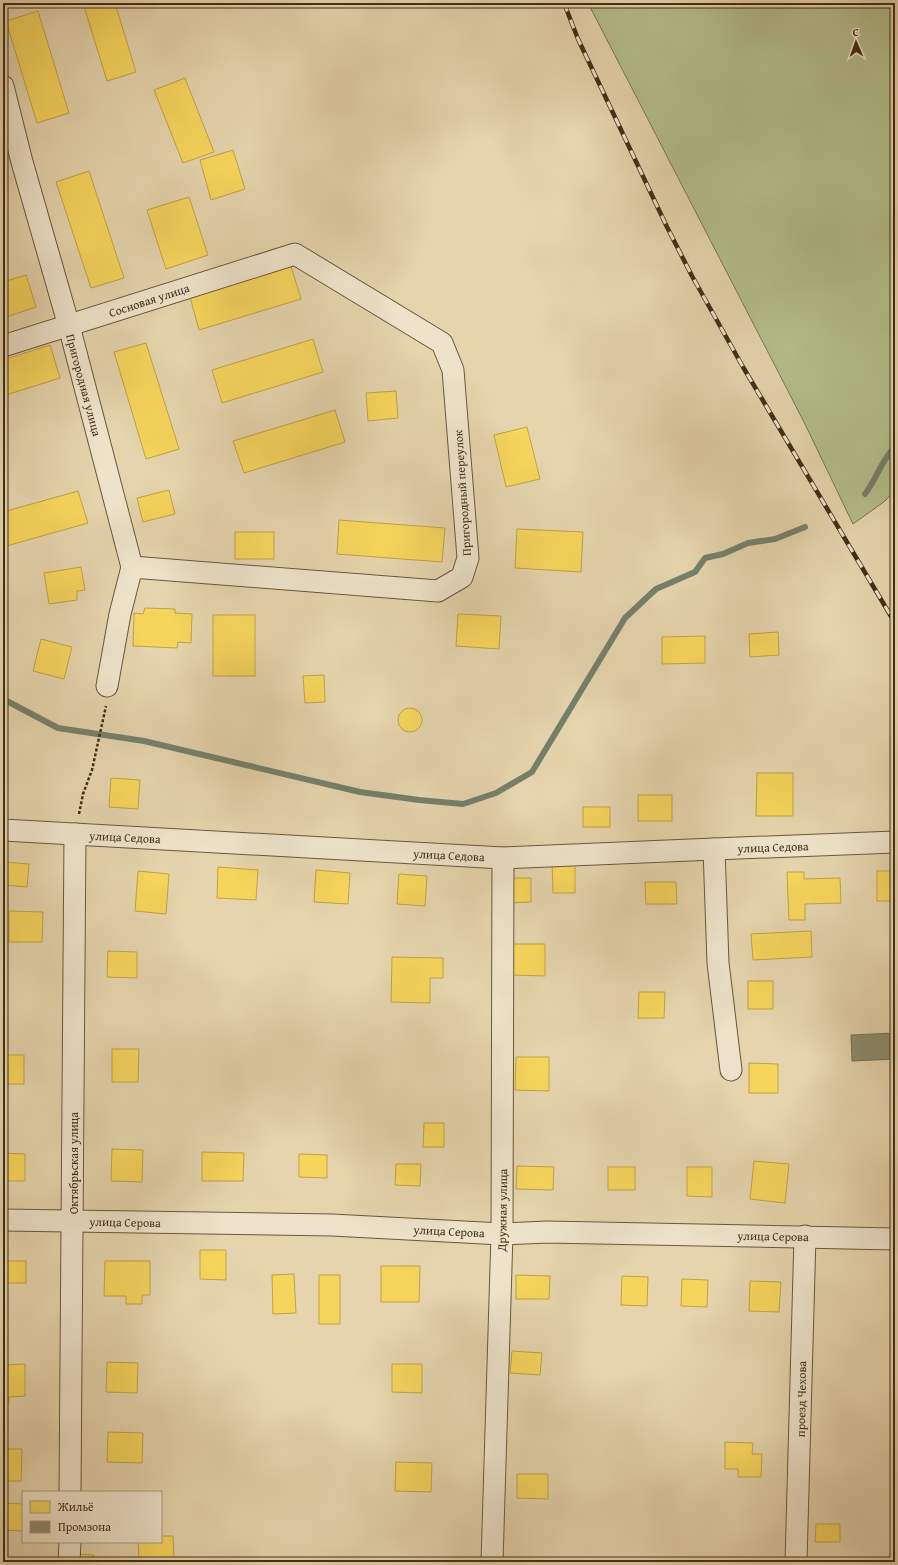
<svg xmlns="http://www.w3.org/2000/svg" width="898" height="1565" viewBox="0 0 898 1565" font-family="'Gentium Book Plus',serif">
  <style>
    .green { fill: #b3bd8b; stroke: #7a7650 }
    .homes { fill: #f6d55c; stroke: #c0a347 }
    .industry { fill: #8c8c6e; stroke: #767053 }
    .lines { fill: none; stroke-linecap: round; stroke-linejoin: round }
    .stream { stroke: #75816b; stroke-width: 6 }
    .street-casing { stroke: #6a583b; stroke-width: 23 }
    .path { stroke: #412e15; stroke-width: 2.5; stroke-dasharray: 3 2; stroke-linecap: butt }
    .street { stroke: #eee3ca; stroke-width: 21 }
    .rail-casing { stroke: #412e15; stroke-width: 4.5 }
    .rail { stroke: #eee3ca; stroke-width: 3; stroke-dasharray: 9; stroke-linecap: butt }
    .labels { text-anchor: middle; dominant-baseline: central; stroke-width: 4; stroke-linejoin: round; paint-order: stroke }
    .street-label { font-size: 12px; fill: #412e15; stroke: #eee3ca }
  </style>
  <rect width="100%" height="100%" fill="#e5d4ad"/>
  <filter id="stains"><feTurbulence type="fractalNoise" baseFrequency=".005" numOctaves="4"/><feColorMatrix values="0 0 0 0 .2 0 0 0 0 .09 0 0 0 0 .02 0 0 0 .5 -.17"/></filter>
  <radialGradient id="worn" r=".72"><stop offset=".6" stop-color="#630" stop-opacity="0"/><stop offset="1" stop-color="#630" stop-opacity=".3"/></radialGradient>
  <path class="green" d="M 588,3 L 895,3 L 895,490 L 885,501 L 853,524 L 805,424 Z"/>
  <g class="homes">
    <path d="M 83,3 L 115,3 L 136,72 L 107,81 Z"/>
    <path d="M 38,11 L 69,113 L 37,123 L 6,21 Z"/>
    <path d="M 185,78 L 214,152 L 183,163 L 154,90 Z"/>
    <path d="M 233,150 L 245,189 L 211,200 L 200,160 Z"/>
    <path d="M 89,171 L 124,278 L 91,288 L 56,182 Z"/>
    <path d="M 189,197 L 208,255 L 166,269 L 147,210 Z"/>
    <path d="M 3,204 L 8,220 L 3,221 Z"/>
    <path d="M 291,266 L 301,299 L 199,330 L 190,297 Z"/>
    <path d="M 26,275 L 36,307 L 3,318 L 3,282 Z"/>
    <path d="M 313,339 L 323,372 L 222,403 L 212,370 Z"/>
    <path d="M 146,343 L 179,449 L 146,459 L 114,352 Z"/>
    <path d="M 50,345 L 60,378 L 3,396 L 3,360 Z"/>
    <path d="M 396,391 L 398,418 L 368,421 L 366,393 Z"/>
    <path d="M 335,410 L 345,442 L 244,473 L 233,441 Z"/>
    <path d="M 527,427 L 540,479 L 506,487 L 494,435 Z"/>
    <path d="M 169,490 L 175,514 L 143,522 L 137,498 Z"/>
    <path d="M 78,491 L 88,523 L 3,547 L 3,512 Z"/>
    <path d="M 339,520 L 445,528 L 442,562 L 337,554 Z"/>
    <path d="M 517,529 L 583,532 L 581,572 L 515,568 Z"/>
    <rect x="235" y="532" width="39" height="27"/>
    <path d="M 81,567 L 85,590 L 77,591 L 77,600 L 49,604 L 44,573 Z"/>
    <path d="M 145,608 L 175,609 L 175,613 L 192,614 L 191,643 L 178,642 L 177,648 L 133,646 L 134,613 L 143,614 Z"/>
    <path d="M 458,614 L 501,616 L 499,649 L 456,646 Z"/>
    <rect x="213" y="615" width="42" height="61"/>
    <path d="M 778,632 L 779,655 L 750,657 L 749,634 Z"/>
    <path d="M 705,636 L 705,663 L 662,664 L 662,637 Z"/>
    <path d="M 41,639 L 72,647 L 64,679 L 33,671 Z"/>
    <path d="M 324,675 L 325,702 L 305,703 L 303,676 Z"/>
    <circle cx="410" cy="720" r="12"/>
    <path d="M 757,773 L 793,773 L 793,816 L 756,816 Z"/>
    <path d="M 111,778 L 140,780 L 138,809 L 109,807 Z"/>
    <rect x="638" y="795" width="34" height="26"/>
    <rect x="583" y="807" width="27" height="20"/>
    <path d="M 575,861 L 575,893 L 553,893 L 552,862 Z"/>
    <path d="M 5,862 L 29,864 L 27,887 L 3,885 Z"/>
    <path d="M 218,867 L 258,870 L 256,900 L 217,898 Z"/>
    <path d="M 316,870 L 350,873 L 348,904 L 314,902 Z"/>
    <path d="M 138,871 L 169,874 L 166,914 L 135,911 Z"/>
    <rect x="877" y="871" width="18" height="30"/>
    <path d="M 787,872 L 804,872 L 804,879 L 840,878 L 841,903 L 805,904 L 805,920 L 789,920 Z"/>
    <path d="M 399,874 L 427,876 L 425,906 L 397,904 Z"/>
    <path d="M 506,878 L 531,878 L 531,902 L 506,903 Z"/>
    <path d="M 645,882 L 676,882 L 677,904 L 646,904 Z"/>
    <path d="M 9,911 L 43,912 L 42,942 L 9,942 Z"/>
    <path d="M 811,931 L 812,957 L 753,960 L 751,934 Z"/>
    <path d="M 513,944 L 545,944 L 545,976 L 512,975 Z"/>
    <path d="M 108,951 L 137,952 L 137,978 L 107,977 Z"/>
    <path d="M 392,957 L 443,958 L 443,978 L 430,978 L 430,1003 L 391,1002 Z"/>
    <rect x="748" y="981" width="25" height="28"/>
    <path d="M 639,992 L 665,992 L 664,1018 L 638,1018 Z"/>
    <path d="M 112,1049 L 139,1049 L 138,1082 L 112,1082 Z"/>
    <rect x="3" y="1055" width="21" height="29"/>
    <path d="M 516,1057 L 549,1057 L 549,1091 L 515,1090 Z"/>
    <path d="M 749,1063 L 778,1064 L 778,1093 L 749,1093 Z"/>
    <path d="M 424,1123 L 444,1123 L 444,1147 L 423,1147 Z"/>
    <path d="M 112,1149 L 143,1150 L 142,1182 L 111,1181 Z"/>
    <path d="M 202,1152 L 244,1153 L 243,1181 L 202,1181 Z"/>
    <path d="M 3,1153 L 25,1154 L 25,1181 L 3,1181 Z"/>
    <path d="M 299,1154 L 327,1155 L 327,1178 L 299,1177 Z"/>
    <path d="M 754,1161 L 789,1164 L 785,1203 L 750,1199 Z"/>
    <path d="M 396,1164 L 421,1164 L 420,1186 L 395,1185 Z"/>
    <path d="M 517,1166 L 554,1167 L 553,1190 L 516,1189 Z"/>
    <rect x="608" y="1167" width="27" height="23"/>
    <path d="M 687,1167 L 712,1167 L 712,1197 L 687,1196 Z"/>
    <path d="M 200,1250 L 226,1250 L 226,1280 L 200,1279 Z"/>
    <rect x="3" y="1261" width="23" height="22"/>
    <path d="M 105,1261 L 150,1261 L 150,1295 L 142,1295 L 142,1304 L 126,1304 L 126,1296 L 104,1296 Z"/>
    <path d="M 381,1266 L 420,1266 L 419,1302 L 381,1302 Z"/>
    <path d="M 294,1274 L 296,1313 L 273,1314 L 272,1275 Z"/>
    <rect x="319" y="1275" width="21" height="49"/>
    <path d="M 516,1275 L 550,1276 L 549,1299 L 516,1299 Z"/>
    <path d="M 622,1276 L 648,1277 L 647,1306 L 621,1305 Z"/>
    <path d="M 682,1279 L 708,1280 L 707,1307 L 681,1306 Z"/>
    <path d="M 750,1281 L 781,1282 L 779,1312 L 749,1311 Z"/>
    <path d="M 512,1351 L 542,1353 L 540,1375 L 510,1373 Z"/>
    <path d="M 107,1362 L 138,1363 L 137,1393 L 106,1392 Z"/>
    <path d="M 25,1364 L 25,1396 L 9,1397 L 9,1403 L 3,1404 L 3,1365 Z"/>
    <path d="M 392,1364 L 422,1364 L 422,1393 L 392,1392 Z"/>
    <path d="M 108,1432 L 143,1433 L 142,1463 L 107,1462 Z"/>
    <path d="M 725,1442 L 753,1443 L 752,1454 L 762,1454 L 761,1477 L 738,1477 L 738,1469 L 725,1469 Z"/>
    <path d="M 3,1449 L 22,1449 L 21,1481 L 3,1481 Z"/>
    <path d="M 396,1462 L 432,1463 L 431,1492 L 395,1491 Z"/>
    <path d="M 517,1474 L 548,1474 L 548,1499 L 517,1498 Z"/>
    <path d="M 3,1503 L 23,1504 L 23,1531 L 3,1530 Z"/>
    <path d="M 816,1524 L 840,1524 L 840,1542 L 815,1542 Z"/>
    <path d="M 161,1536 L 173,1536 L 174,1562 L 146,1562 L 146,1559 L 139,1559 L 138,1542 L 161,1542 Z"/>
    <path d="M 75,1554 L 94,1555 L 94,1562 L 75,1562 Z"/>
  </g>
  <path class="industry" d="M 895,1033 L 895,1059 L 852,1061 L 851,1035 Z"/>
  <g class="lines">
    <g class="stream">
      <path d="M 865,494 C 877,479 881,460 895,447"/>
      <path d="M 3,699 L 58,728 L 144,741 L 360,792 L 419,800 L 463,804 L 496,793 L 532,772 L 625,618 L 656,589 L 695,572 L 705,558 L 723,554 L 748,543 L 775,539 L 805,527"/>
    </g>
    <g class="street-casing">
      <g id="street">
        <path d="M 3,86 L 22,162 L 69,326 L 132,567 L 120,614 L 107,686"/>
        <path d="M 3,346 L 295,254 L 442,343 L 453,370 L 468,558 L 462,577 L 438,591 L 132,567"/>
        <path d="M 3,830 L 503,858 L 714,849 L 895,842"/>
        <path d="M 714,849 L 718,963 L 731,1070"/>
        <path d="M 3,1220 L 332,1225 L 502,1234 L 547,1232 L 895,1239"/>
        <path d="M 70,1492 L 75,834"/>
        <path d="M 69,1562 L 70,1542"/>
        <path d="M 492,1562 L 502,1234 L 503,858"/>
        <path d="M 796,1562 L 805,1236"/>
      </g>
    </g>
    <path class="path" d="M 79,814 L 83,794 L 92,770 L 106,706"/>
    <use href="#street" class="street"/>
    <g class="rail-casing">
      <path id="rail" d="M 564,3 L 578,39 L 667,227 L 692,276 L 743,367 L 895,623"/>
    </g>
    <use href="#rail" class="rail"/>
  </g>
  <g class="labels">
    <g class="street-label">
      <text transform="translate(149 300) rotate(-18)">Сосновая улица</text>
      <text transform="translate(84 385) rotate(75)">Пригородная улица</text>
      <text transform="translate(462 493) rotate(-94)">Пригородный переулок</text>
      <text transform="translate(125 837) rotate(3)">улица Седова</text>
      <text transform="translate(773 847) rotate(-2)">улица Седова</text>
      <text transform="translate(449 855) rotate(3)">улица Седова</text>
      <text transform="translate(73 1163) rotate(-90)">Октябрьская улица</text>
      <text transform="translate(502 1210) rotate(-89)">Дружная улица</text>
      <text transform="translate(125 1222) rotate(1)">улица Серова</text>
      <text transform="translate(449 1231) rotate(3)">улица Серова</text>
      <text transform="translate(773 1236) rotate(1)">улица Серова</text>
      <text transform="translate(801 1399) rotate(-89)">проезд Чехова</text>
    </g>
  </g>
  <rect width="898" height="1565" fill="none" stroke="#e5d4ad" stroke-width="16"/>
  <rect x="4" y="4" width="890" height="1557" fill="none" stroke="#412e15" stroke-width="2"/>
  <rect x="8" y="8" width="882" height="1549" fill="none" stroke="#412e15"/>
  <rect x="22" y="1491" width="140" height="52" fill="#eee3ca" stroke="#a99b82"/>
  <rect x="30" y="1501" width="20" height="12" fill="#f6d55c" stroke="#a99b82"/>
  <text x="58" y="1511" font-size="12" fill="#412e15">Жильё</text>
  <rect x="30" y="1521" width="20" height="12" fill="#8c8c6e" stroke="#a99b82"/>
  <text x="58" y="1531" font-size="12" fill="#412e15">Промзона</text>
  <g transform="translate(856 42) rotate(358)" stroke="#eee3ca" stroke-width="3" paint-order="stroke">
  <path d="M0-3L7 15L0 10L-7 15Z" fill="#412e15"/>
  <text y="-6" font-size="11" font-weight="bold" text-anchor="middle" fill="#412e15">С</text>
  </g>
  <rect width="100%" height="100%" filter="url(#stains)"/>
  <rect width="100%" height="100%" fill="url(#worn)"/>
</svg>
